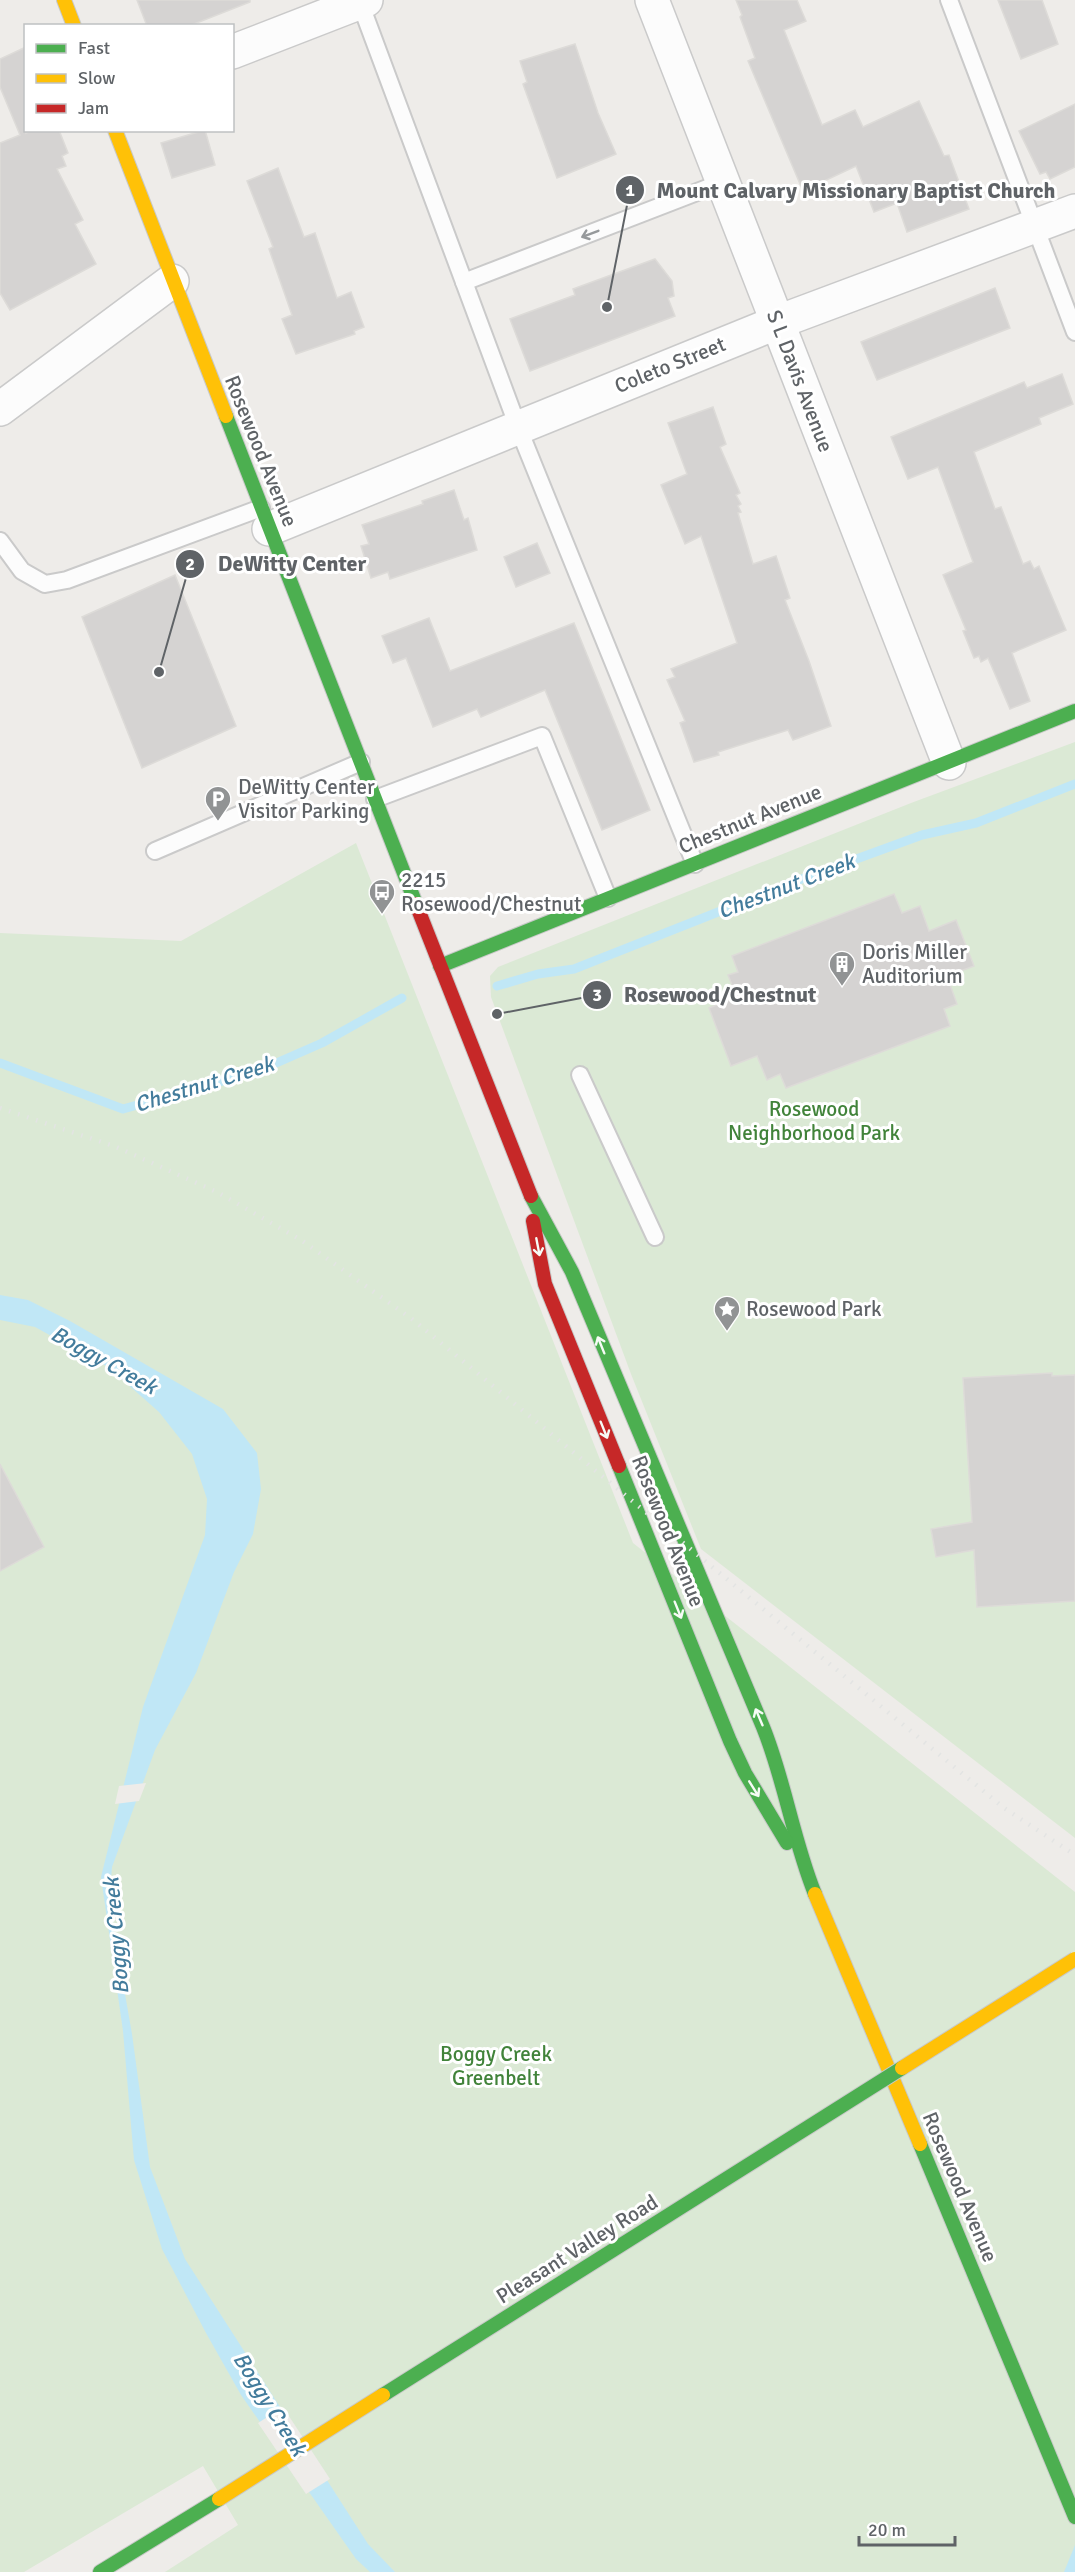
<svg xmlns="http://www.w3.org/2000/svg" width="1075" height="2572" viewBox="0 0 1075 2572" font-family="Signika,sans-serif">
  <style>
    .green { fill: #dbe9d5 }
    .water { fill: #c0e7f6 }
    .pier { fill: #eeece9 }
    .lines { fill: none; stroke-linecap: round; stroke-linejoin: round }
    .stream { stroke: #c0e7f6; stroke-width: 9 }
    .building { fill: #d5d3d2; stroke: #dddbd8; stroke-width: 1.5 }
    .lane-casing { stroke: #cacaca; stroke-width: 20 }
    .street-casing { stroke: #cacaca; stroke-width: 36 }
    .fast-casing { stroke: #c8c9c8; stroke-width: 16 }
    .slow-casing { stroke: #c8c9c8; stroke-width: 16 }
    .jam-casing { stroke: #c8c9c8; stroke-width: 16 }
    .lane { stroke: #fcfcfc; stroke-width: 16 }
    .street { stroke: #fcfcfc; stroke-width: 33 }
    .fast { stroke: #4caf50; stroke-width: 14 }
    .slow { stroke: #ffc107; stroke-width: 14 }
    .jam { stroke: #c62828; stroke-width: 14 }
    .rail { stroke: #e3e4e3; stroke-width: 4.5; stroke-dasharray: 1.5 8; stroke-linecap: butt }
    .fast-bridge-casing { stroke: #c8c9c8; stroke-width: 16; stroke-linecap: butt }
    .slow-bridge-casing { stroke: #c8c9c8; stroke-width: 16; stroke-linecap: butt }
    .fast-bridge { stroke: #4caf50; stroke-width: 14 }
    .slow-bridge { stroke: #ffc107; stroke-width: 14 }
    .oneway { stroke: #96999b }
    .oneway2 { stroke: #f6fbf6 }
    .labels { text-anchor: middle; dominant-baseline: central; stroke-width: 6; stroke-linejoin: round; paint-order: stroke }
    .street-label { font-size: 21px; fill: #5f6367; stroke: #fff }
    .poi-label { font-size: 21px; fill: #5f6367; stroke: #fff; text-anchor: start }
    .park-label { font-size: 21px; fill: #41833a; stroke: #fff }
    .water-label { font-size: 22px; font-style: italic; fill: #437c9c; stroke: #fff }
    .leader { fill: none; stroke: #5f6367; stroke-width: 2 }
    .callout-dot { fill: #5f6367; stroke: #fff; stroke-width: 2 }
    .mark-label { font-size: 18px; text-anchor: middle; font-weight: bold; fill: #fff }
    .callout-label { font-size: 22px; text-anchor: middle; font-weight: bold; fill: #5f6367; stroke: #fff; stroke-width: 6; stroke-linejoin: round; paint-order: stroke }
  </style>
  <rect width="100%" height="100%" fill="#eeece9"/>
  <g class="green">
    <path d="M 1075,742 L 1075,1838 L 701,1549 L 631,1374 L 491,997 L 490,976 L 498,967 L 911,803 Z"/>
    <path d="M 356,843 L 633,1543 L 1075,1892 L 1075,2572 L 165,2572 L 238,2525 L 203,2466 L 24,2572 L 0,2572 L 0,933 L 181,941 Z"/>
  </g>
  <g class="water">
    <path d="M 0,1295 L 28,1300 L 70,1321 L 223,1409 L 257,1453 L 261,1489 L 253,1534 L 234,1572 L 196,1673 L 155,1750 L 112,1867 L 109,1903 L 132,2034 L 150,2167 L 185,2259 L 368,2544 L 395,2572 L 370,2572 L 356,2559 L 241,2395 L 206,2333 L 162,2249 L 134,2160 L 123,2031 L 101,1877 L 143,1707 L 205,1535 L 207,1499 L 192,1454 L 159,1412 L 108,1367 L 35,1327 L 0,1320 Z"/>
    <path d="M 1075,2545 L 1075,2572 L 1064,2572 Z"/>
  </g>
  <g class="pier">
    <path d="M 146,1783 L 139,1801 L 115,1804 L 119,1786 Z"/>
    <path d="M 283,2407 L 330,2479 L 306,2494 L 258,2423 Z"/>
  </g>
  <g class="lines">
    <g class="stream">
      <path d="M 497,986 L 538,974 L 574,969 L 799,880 L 922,835 L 976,823 L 1075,784"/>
      <path d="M 0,1063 L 123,1109 L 258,1071 L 322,1043 L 402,998"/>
    </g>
  </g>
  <g class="building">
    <path d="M 137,0 L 250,0 L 250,2 L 189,26 L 147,26 Z"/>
    <path d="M 736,0 L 797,0 L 806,21 L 784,30 L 822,125 L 855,110 L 863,127 L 919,101 L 944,156 L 949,155 L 969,209 L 907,232 L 897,203 L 874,212 L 856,166 L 803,191 L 748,61 L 755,58 L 740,17 L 742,15 Z"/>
    <path d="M 998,0 L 1042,0 L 1058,44 L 1021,59 Z"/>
    <path d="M 575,44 L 598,113 L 616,154 L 557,178 L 523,84 L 527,82 L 520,61 Z"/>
    <path d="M 26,47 L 26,133 L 33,130 L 59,130 L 68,153 L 62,156 L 66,166 L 57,169 L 83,220 L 75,224 L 96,264 L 10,310 L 0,293 L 0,143 L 20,135 L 0,87 L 0,59 Z"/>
    <path d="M 1075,104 L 1075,167 L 1050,179 L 1046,172 L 1040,174 L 1019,131 Z"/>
    <path d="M 205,130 L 215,165 L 172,178 L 161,143 Z"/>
    <path d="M 278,168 L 304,237 L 315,233 L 337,298 L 351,292 L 364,327 L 354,331 L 355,334 L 296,354 L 282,319 L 292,315 L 269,249 L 273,247 L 247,181 Z"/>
    <path d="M 655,259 L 672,281 L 674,296 L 668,298 L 675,316 L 530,371 L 510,319 L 575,295 L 573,289 Z"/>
    <path d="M 995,288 L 1010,328 L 877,380 L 861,342 Z"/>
    <path d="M 1062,374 L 1073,404 L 1039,418 L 1041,424 L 974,452 L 995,509 L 1001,507 L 1023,564 L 1030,561 L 1034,569 L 1039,566 L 1066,630 L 1012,653 L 1030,701 L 1010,709 L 988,658 L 981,662 L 979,656 L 974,658 L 963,631 L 966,630 L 943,575 L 973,562 L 938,467 L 908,479 L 891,437 L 1024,382 L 1027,388 Z"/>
    <path d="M 713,407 L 726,444 L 720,447 L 740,493 L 736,495 L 741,504 L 738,506 L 741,512 L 738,513 L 753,564 L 776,556 L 790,598 L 785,600 L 809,661 L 831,726 L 793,740 L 788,730 L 718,752 L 719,755 L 694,762 L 680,723 L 685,721 L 667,680 L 675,677 L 671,669 L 737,643 L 701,536 L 685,544 L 661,485 L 687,474 L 668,423 Z"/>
    <path d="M 454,490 L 464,520 L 468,518 L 477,550 L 390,579 L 388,572 L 371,578 L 361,546 L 369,544 L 362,525 L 423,504 L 422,501 Z"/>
    <path d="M 537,543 L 550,573 L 516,587 L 504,557 Z"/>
    <path d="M 175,575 L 236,726 L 142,768 L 82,617 Z"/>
    <path d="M 429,618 L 450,671 L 574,623 L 650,810 L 602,830 L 545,690 L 481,717 L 477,709 L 433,727 L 406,658 L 393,663 L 382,636 Z"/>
    <path d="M 894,894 L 902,913 L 920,906 L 929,931 L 956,920 L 974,966 L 947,976 L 957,1004 L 944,1009 L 950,1026 L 786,1088 L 780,1074 L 767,1080 L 757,1056 L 731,1066 L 709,1008 L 737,997 L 728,975 L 738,972 L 732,956 Z"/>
    <path d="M 1052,1373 L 1052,1376 L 1075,1375 L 1075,1601 L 977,1607 L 974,1550 L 936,1557 L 931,1529 L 972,1522 L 963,1378 Z"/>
    <path d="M 0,1464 L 44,1547 L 0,1571 Z"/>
  </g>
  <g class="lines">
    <g class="lane-casing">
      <g id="lane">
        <path d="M 359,0 L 518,427 L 695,864"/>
        <path d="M 949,0 L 1075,332"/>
        <path d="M 464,282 L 723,182"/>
        <path d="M 0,541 L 22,571 L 45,584 L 67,580 L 261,508"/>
        <path d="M 375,799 L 542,736 L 608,898"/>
        <path d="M 155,851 L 361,762"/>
        <path d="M 580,1075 L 655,1237"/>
      </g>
    </g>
    <g class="street-casing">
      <g id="street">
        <path d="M 652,0 L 949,763"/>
        <path d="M 232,52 L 366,0"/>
        <path d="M 0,409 L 172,281"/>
        <path d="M 269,529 L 778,322 L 1075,211"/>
      </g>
    </g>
    <g class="fast-casing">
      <g id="fast">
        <path d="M 226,416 L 416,904"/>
        <path d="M 440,966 L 1075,711"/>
        <path d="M 531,1196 L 572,1272 L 763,1727 C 785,1781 793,1840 815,1894"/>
        <path d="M 619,1466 L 730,1741 L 745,1773 L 787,1843"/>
        <path d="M 920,2144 L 1075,2517"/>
        <path d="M 100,2572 L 219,2499"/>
      </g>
    </g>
    <g class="slow-casing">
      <g id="slow">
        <path d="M 64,0 L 74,26"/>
        <path d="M 115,130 L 226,416"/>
        <path d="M 815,1894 L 920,2144"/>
      </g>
    </g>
    <g class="jam-casing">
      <g id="jam">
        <path d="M 416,904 L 531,1196"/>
        <path d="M 533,1221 L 545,1284 L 619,1466"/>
      </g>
    </g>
    <use href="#lane" class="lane"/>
    <use href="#street" class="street"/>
    <use href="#fast" class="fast"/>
    <use href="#slow" class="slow"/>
    <use href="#jam" class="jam"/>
    <path class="rail" d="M 0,1108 L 114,1146 L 217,1192 L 301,1240 L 412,1319 L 1004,1808 L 1075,1855"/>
    <g class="fast-bridge-casing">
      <path id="fast-bridge" d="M 383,2395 L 902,2068"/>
    </g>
    <g class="slow-bridge-casing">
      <g id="slow-bridge">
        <path d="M 902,2068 L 1075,1959"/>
        <path d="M 219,2499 L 383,2395"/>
      </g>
    </g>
    <use href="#fast-bridge" class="fast-bridge"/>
    <use href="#slow-bridge" class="slow-bridge"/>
  </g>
  <defs><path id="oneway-shaft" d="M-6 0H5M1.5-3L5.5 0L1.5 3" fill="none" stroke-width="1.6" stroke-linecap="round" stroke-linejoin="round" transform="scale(1.5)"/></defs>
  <use class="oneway" href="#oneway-shaft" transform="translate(590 234) rotate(159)"/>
  <g class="oneway2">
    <use href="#oneway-shaft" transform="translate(538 1247) rotate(79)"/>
    <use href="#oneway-shaft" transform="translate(601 1345) rotate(-112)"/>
    <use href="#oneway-shaft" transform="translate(604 1430) rotate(68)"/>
    <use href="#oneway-shaft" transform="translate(678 1610) rotate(68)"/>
    <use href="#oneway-shaft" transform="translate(759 1717) rotate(-113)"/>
    <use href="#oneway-shaft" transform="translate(754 1789) rotate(58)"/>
  </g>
  <defs>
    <g id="parking-pin" transform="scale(1.35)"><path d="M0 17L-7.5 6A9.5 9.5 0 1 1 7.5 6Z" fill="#919394" stroke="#fff"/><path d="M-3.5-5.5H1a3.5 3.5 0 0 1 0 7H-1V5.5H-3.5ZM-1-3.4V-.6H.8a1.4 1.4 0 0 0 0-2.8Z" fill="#fff"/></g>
    <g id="bus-pin" transform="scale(1.35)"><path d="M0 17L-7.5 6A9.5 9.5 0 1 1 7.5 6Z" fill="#919394" stroke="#fff"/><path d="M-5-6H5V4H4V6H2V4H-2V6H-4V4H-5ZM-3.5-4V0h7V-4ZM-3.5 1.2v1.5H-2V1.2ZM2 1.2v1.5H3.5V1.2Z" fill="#fff"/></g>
    <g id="building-pin" transform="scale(1.35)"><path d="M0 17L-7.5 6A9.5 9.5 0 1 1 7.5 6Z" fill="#919394" stroke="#fff"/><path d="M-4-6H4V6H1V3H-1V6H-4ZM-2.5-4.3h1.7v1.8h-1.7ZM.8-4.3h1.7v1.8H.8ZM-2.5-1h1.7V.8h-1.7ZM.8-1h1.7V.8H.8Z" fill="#fff"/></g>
    <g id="sight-pin" transform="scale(1.35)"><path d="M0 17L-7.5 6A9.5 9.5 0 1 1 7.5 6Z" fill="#919394" stroke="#fff"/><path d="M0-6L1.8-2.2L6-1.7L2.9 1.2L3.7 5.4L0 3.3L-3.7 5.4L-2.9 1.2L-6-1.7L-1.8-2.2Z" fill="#fff"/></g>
  </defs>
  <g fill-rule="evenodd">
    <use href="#parking-pin" x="218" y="799"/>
    <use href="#bus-pin" x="382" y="892"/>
    <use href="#building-pin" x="842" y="964"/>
    <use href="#sight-pin" x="727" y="1309"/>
  </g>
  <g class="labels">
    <g class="street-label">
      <text transform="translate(670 365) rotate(-22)">Coleto Street</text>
      <text transform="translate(800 381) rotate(69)">S L Davis Avenue</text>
      <text transform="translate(261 451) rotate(68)">Rosewood Avenue</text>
      <text transform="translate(750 819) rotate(-22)">Chestnut Avenue</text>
      <text transform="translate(668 1531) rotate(68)">Rosewood Avenue</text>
      <text transform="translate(960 2187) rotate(67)">Rosewood Avenue</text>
      <text transform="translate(577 2249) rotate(-32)">Pleasant Valley Road</text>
    </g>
    <g class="poi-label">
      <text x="238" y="787">DeWitty Center<tspan x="238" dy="24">Visitor Parking</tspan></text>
      <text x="401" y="880">2215<tspan x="401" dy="24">Rosewood/Chestnut</tspan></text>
      <text x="862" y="952">Doris Miller<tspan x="862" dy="24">Auditorium</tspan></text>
      <text x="746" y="1309">Rosewood Park</text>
    </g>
    <g class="park-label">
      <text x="814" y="1109">Rosewood<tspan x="814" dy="24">Neighborhood Park</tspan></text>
      <text x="496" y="2054">Boggy Creek<tspan x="496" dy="24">Greenbelt</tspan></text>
    </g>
    <g class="water-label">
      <text transform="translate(786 886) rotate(-21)">Chestnut Creek</text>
      <text transform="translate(204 1084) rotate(-17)">Chestnut Creek</text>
      <text transform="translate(104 1360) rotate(29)">Boggy Creek</text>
      <text transform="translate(116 1936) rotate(-95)">Boggy Creek</text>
      <text transform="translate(270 2404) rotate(58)">Boggy Creek</text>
    </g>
  </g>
  <path class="leader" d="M607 307L630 190M159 672L190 564M497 1014L597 995"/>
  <g class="callout-dot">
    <circle cx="607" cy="307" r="6"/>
    <circle cx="159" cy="672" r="6"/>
    <circle cx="497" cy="1014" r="6"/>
    <circle cx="630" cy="190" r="15"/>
    <circle cx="190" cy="564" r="15"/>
    <circle cx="597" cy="995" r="15"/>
  </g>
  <g class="mark-label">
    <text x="630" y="196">1</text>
    <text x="190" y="570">2</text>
    <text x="597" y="1001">3</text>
  </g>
  <g class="callout-label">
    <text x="856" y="198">Mount Calvary Missionary Baptist Church</text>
    <text x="292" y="571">DeWitty Center</text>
    <text x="720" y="1002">Rosewood/Chestnut</text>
  </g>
  <rect x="24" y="24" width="210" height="108" fill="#ffffff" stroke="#bfc1c2" stroke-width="1.5"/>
  <rect x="36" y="44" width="30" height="9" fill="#4caf50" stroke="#bfc1c2" stroke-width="1.5"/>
  <text x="78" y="54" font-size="18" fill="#5f6367">Fast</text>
  <rect x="36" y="74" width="30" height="9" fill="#ffc107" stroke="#bfc1c2" stroke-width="1.5"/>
  <text x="78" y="84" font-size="18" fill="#5f6367">Slow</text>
  <rect x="36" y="104" width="30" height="9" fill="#c62828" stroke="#bfc1c2" stroke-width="1.5"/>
  <text x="78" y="114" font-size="18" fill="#5f6367">Jam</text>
  <path d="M859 2536v9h96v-9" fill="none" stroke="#5f6367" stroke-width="3"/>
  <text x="868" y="2536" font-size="18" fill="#5f6367" stroke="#ffffff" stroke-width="4.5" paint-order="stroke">20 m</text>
</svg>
